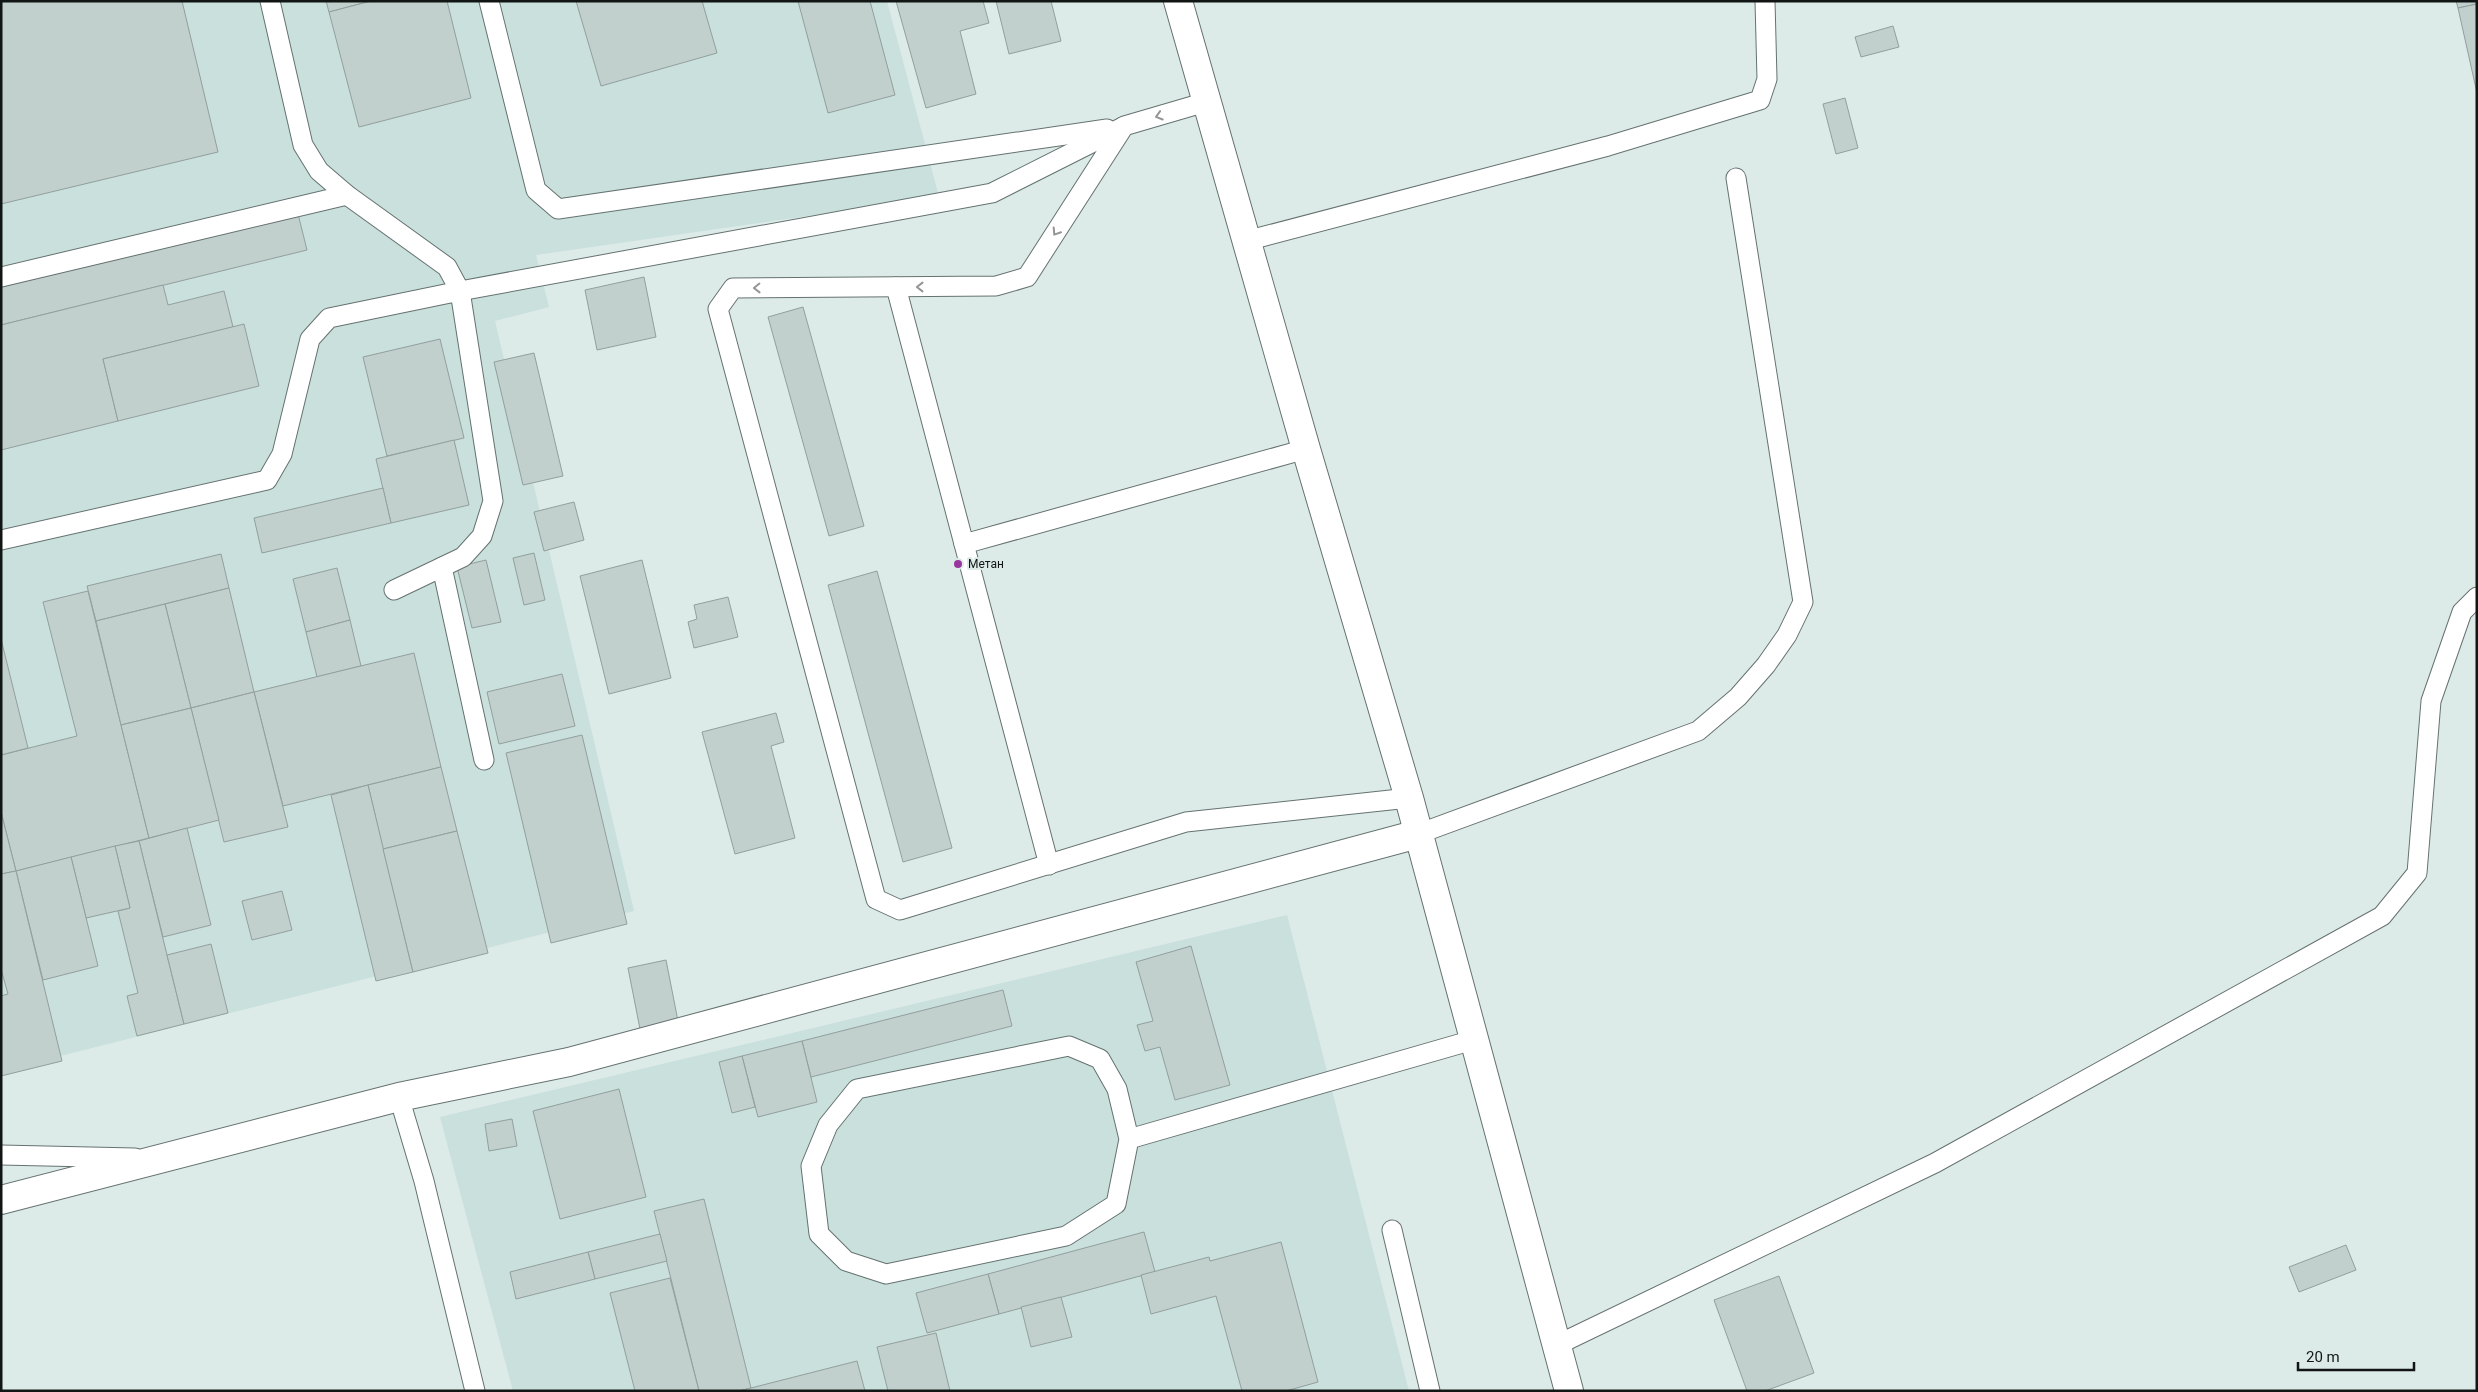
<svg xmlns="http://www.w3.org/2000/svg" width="2478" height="1392" viewBox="0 0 2478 1392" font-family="Roboto,sans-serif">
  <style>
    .built { fill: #c9e0dd }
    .building { fill: #c1cfcd; stroke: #929f9d }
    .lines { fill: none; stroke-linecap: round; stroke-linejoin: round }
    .lane-casing { stroke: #657270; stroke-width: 21 }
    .street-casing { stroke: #657270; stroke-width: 30 }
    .secondary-casing { stroke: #657270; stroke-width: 30 }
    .lane { stroke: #fff; stroke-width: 19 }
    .street { stroke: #fff; stroke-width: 28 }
    .secondary { stroke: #fff; stroke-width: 28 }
    .oneway { stroke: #949696 }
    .poi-dot { fill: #98369d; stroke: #dceae8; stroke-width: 2 }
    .labels { text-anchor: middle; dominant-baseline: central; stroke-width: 4; stroke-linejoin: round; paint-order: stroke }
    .poi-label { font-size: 12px; fill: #111615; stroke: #dceae8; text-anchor: start }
  </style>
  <rect width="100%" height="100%" fill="#dceae8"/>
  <g class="built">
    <path d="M 1,1 L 887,1 L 939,197 L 536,255 L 549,307 L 495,321 L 634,911 L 1,1071 Z"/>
    <path d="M 1287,915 L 1409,1391 L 513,1391 L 440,1117 Z"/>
  </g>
  <g class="building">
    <path d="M 1,1 L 182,1 L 218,152 L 1,204 Z"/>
    <path d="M 326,1 L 371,1 L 329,12 Z"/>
    <path d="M 371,1 L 447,1 L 471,98 L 359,127 L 329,12 Z"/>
    <path d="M 576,1 L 702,1 L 717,53 L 601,86 Z"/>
    <path d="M 798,1 L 870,1 L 895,95 L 828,113 Z"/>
    <path d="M 896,1 L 983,1 L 989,23 L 960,31 L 976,94 L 926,108 Z"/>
    <path d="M 996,1 L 1051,1 L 1061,41 L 1009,54 Z"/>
    <path d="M 2456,1 L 2477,1 L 2477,4 L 2458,8 Z"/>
    <path d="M 2477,4 L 2477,93 L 2458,8 Z"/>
    <path d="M 1893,26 L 1899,47 L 1861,57 L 1855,37 Z"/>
    <path d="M 1845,98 L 1858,148 L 1836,154 L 1823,104 Z"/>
    <path d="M 298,214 L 307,250 L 1,325 L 1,287 Z"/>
    <path d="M 644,277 L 656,337 L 597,350 L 585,290 Z"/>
    <path d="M 163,285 L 168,305 L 224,291 L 233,327 L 103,359 L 118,421 L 1,450 L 1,325 Z"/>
    <path d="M 803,307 L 864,526 L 829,536 L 768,317 Z"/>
    <path d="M 244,324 L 259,386 L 118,421 L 103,359 Z"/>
    <path d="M 440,339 L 464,438 L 387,456 L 363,357 Z"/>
    <path d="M 534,353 L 563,476 L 523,485 L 494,362 Z"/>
    <path d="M 454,440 L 469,505 L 391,523 L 376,459 Z"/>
    <path d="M 383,488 L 391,523 L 262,553 L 254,518 Z"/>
    <path d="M 574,502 L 584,540 L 544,551 L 534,512 Z"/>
    <path d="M 534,553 L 545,600 L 524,605 L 513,558 Z"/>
    <path d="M 221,554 L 229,588 L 96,621 L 87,586 Z"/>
    <path d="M 486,560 L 501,622 L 472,628 L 457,567 Z"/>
    <path d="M 642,560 L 671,678 L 609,694 L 580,576 Z"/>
    <path d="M 337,568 L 350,620 L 306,632 L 293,579 Z"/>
    <path d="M 877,571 L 952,848 L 903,862 L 828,585 Z"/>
    <path d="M 229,588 L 254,692 L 191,708 L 165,604 Z"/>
    <path d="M 88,591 L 149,838 L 16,871 L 1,812 L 1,755 L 77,736 L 43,602 Z"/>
    <path d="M 728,597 L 738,637 L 694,648 L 688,622 L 697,619 L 694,605 Z"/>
    <path d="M 165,604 L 191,708 L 121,725 L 96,621 Z"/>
    <path d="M 350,620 L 361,666 L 317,677 L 306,632 Z"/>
    <path d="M 1,639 L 28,748 L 1,755 Z"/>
    <path d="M 414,653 L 441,767 L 283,806 L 254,692 Z"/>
    <path d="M 562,674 L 575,726 L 499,744 L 487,692 Z"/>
    <path d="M 254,692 L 288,827 L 224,842 L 191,708 Z"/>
    <path d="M 191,708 L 219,820 L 149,838 L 121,725 Z"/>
    <path d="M 776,713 L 784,742 L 771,746 L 795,838 L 735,854 L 702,732 Z"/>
    <path d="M 582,735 L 627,924 L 551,943 L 506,753 Z"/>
    <path d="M 441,767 L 457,831 L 383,849 L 368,785 Z"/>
    <path d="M 368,785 L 413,972 L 376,981 L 331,795 Z"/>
    <path d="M 1,812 L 16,871 L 1,874 Z"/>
    <path d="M 187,828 L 211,925 L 163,937 L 139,841 Z"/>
    <path d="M 457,831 L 488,953 L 413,972 L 383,849 Z"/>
    <path d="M 139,841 L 184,1024 L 137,1036 L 127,996 L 138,993 L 118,911 L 130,908 L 115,846 Z"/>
    <path d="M 115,846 L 130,908 L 86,918 L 71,857 Z"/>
    <path d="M 71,857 L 98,966 L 43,980 L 16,871 Z"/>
    <path d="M 16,871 L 62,1061 L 1,1076 L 1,996 L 8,994 L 1,969 L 1,874 Z"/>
    <path d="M 282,891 L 292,930 L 252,940 L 242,901 Z"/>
    <path d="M 211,944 L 228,1013 L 184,1024 L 167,955 Z"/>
    <path d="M 1191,946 L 1230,1085 L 1175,1100 L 1160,1047 L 1145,1051 L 1137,1025 L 1153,1021 L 1136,962 Z"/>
    <path d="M 666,960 L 678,1021 L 640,1029 L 628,968 Z"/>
    <path d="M 1003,990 L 1012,1026 L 811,1077 L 802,1041 Z"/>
    <path d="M 802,1041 L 817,1102 L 758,1117 L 742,1056 Z"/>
    <path d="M 742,1056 L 755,1107 L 732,1113 L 719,1062 Z"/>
    <path d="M 619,1089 L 646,1197 L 560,1219 L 533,1111 Z"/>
    <path d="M 512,1119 L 517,1146 L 489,1151 L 485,1124 Z"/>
    <path d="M 704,1199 L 751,1388 L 739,1391 L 699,1391 L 654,1211 Z"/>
    <path d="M 1144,1232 L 1155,1272 L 999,1314 L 988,1274 Z"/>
    <path d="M 660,1234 L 667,1261 L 595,1279 L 588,1252 Z"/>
    <path d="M 1281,1242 L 1318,1382 L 1286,1391 L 1242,1391 L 1216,1296 L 1151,1314 L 1141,1275 L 1209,1257 L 1210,1261 Z"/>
    <path d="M 2346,1245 L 2356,1270 L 2299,1292 L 2289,1267 Z"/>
    <path d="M 588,1252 L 595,1279 L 516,1299 L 510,1272 Z"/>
    <path d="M 988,1274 L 999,1314 L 927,1333 L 916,1293 Z"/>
    <path d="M 1779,1276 L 1814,1373 L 1765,1391 L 1747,1391 L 1714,1300 Z"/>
    <path d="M 670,1278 L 699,1391 L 635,1391 L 610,1293 Z"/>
    <path d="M 1061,1297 L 1072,1337 L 1031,1347 L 1021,1307 Z"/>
    <path d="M 936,1333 L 950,1391 L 888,1391 L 877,1347 Z"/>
    <path d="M 857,1361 L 865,1391 L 739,1391 L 751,1388 Z"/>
  </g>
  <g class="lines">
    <g class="lane-casing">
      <g id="lane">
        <path d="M 270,1 L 303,145 L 319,171 L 347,195 L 447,267 L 460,291 L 992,193 L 1123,127"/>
        <path d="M 489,1 L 536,190 L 558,209 L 1107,129"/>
        <path d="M 1206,102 L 1124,126 L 1027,277 L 996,286 L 733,288 L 718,309 L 876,899 L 900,910 L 1186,822 L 1409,798"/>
        <path d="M 1246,241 L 1608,146 L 1760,100 L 1767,79 L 1765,1"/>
        <path d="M 1,277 L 347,195"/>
        <path d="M 896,287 L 1049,865"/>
        <path d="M 1,540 L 267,480 L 282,454 L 310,339 L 329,318 L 460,291 L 493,501 L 482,536 L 463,557 L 394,590"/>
        <path d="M 964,544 L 1306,449"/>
        <path d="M 442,567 L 484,760"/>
        <path d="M 1418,834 L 1698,731 L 1738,697 L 1766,665 L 1787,635 L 1803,602 L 1736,178"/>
        <path d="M 399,1097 L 424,1181 L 475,1391"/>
        <path d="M 1129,1139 L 1116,1204 L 1066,1236 L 886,1274 L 846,1261 L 819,1234 L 811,1166 L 828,1125 L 857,1089 L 1069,1046 L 1100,1059 L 1117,1089 L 1129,1139 L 1473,1040"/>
        <path d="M 1,1155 L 135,1158"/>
        <path d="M 1392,1230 L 1430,1391"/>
        <path d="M 1557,1345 L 1935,1163 L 2382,916 L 2417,873 L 2431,701 L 2462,612 L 2477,597"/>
      </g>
    </g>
    <g class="street-casing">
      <path id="street" d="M 1,1200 L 399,1097 L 569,1062 L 1418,834"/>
    </g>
    <g class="secondary-casing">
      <path id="secondary" d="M 1178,1 L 1306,449 L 1409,798 L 1569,1391"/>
    </g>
    <use href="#lane" class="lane"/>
    <use href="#street" class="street"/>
    <use href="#secondary" class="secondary"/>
  </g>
  <defs><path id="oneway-chevron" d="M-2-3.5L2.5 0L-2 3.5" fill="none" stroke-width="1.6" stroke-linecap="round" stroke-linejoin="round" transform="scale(1.25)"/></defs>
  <g class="oneway">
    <use href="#oneway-chevron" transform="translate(1159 116) rotate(163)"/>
    <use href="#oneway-chevron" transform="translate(1056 232) rotate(123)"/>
    <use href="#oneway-chevron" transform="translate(920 287) rotate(180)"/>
    <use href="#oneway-chevron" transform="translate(757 288) rotate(179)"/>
  </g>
  <circle class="poi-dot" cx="958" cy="564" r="5"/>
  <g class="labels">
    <g class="poi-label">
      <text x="968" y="564">Метан</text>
    </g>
  </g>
  <rect width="2478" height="1392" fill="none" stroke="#111615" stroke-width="5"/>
  <path d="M2298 1362v8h116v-8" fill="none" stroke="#111615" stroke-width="2.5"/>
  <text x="2306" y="1362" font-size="15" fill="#111615" stroke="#dceae8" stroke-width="4" paint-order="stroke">20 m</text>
</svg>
